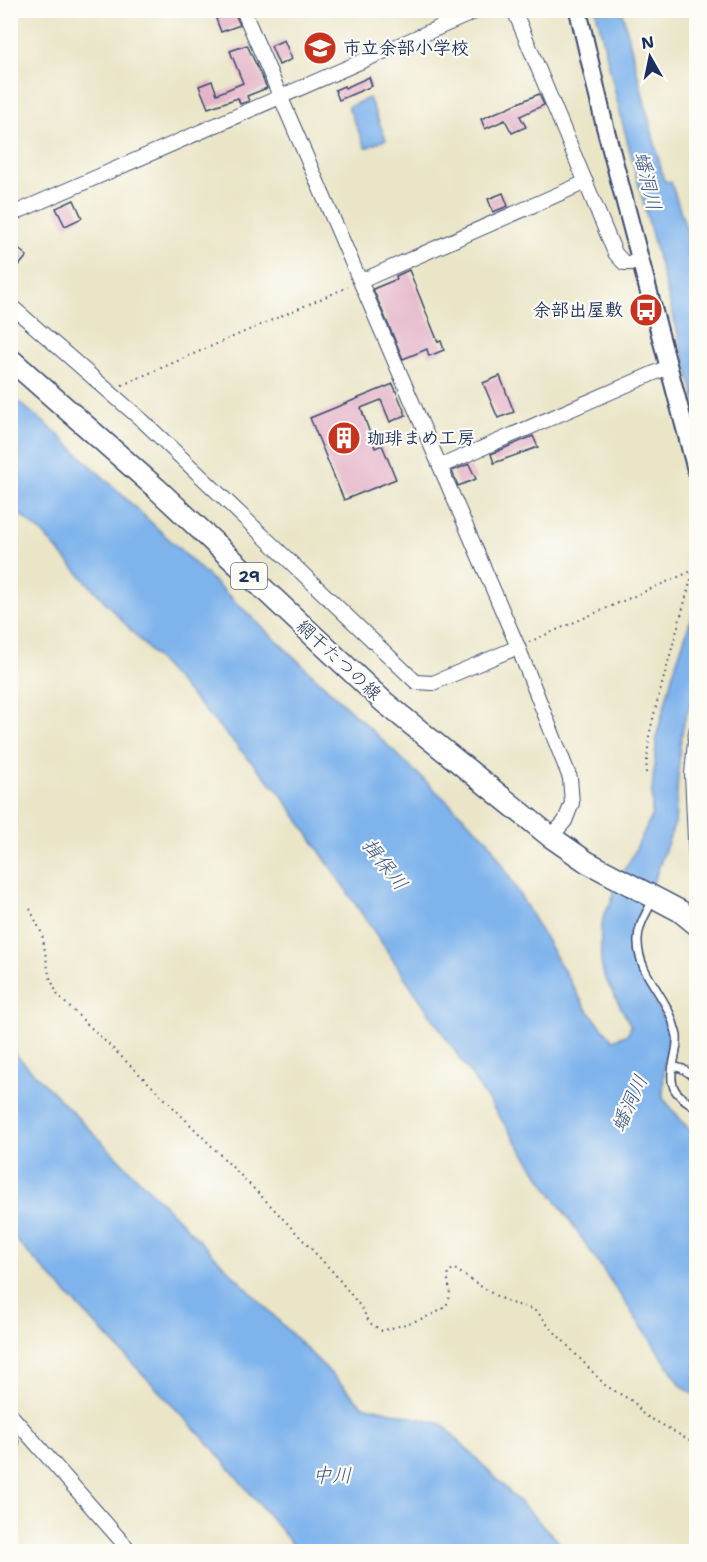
<svg xmlns="http://www.w3.org/2000/svg" width="707" height="1562" viewBox="0 0 707 1562" font-family="'Shantell Sans','Klee One',sans-serif">
  <style>
    .water { fill: #7eb3ec; stroke: #4c71a5; stroke-width: 1.5 }
    .building { fill: #e4b3c8 }
    .lines { fill: none; stroke-linecap: round; stroke-linejoin: round }
    .service-casing { stroke: #3a4a6e; stroke-width: 10 }
    .minor-casing { stroke: #3a4a6e; stroke-width: 16 }
    .tertiary-casing { stroke: #3a4a6e; stroke-width: 20 }
    .primary-casing { stroke: #3a4a6e; stroke-width: 24 }
    .path { stroke: #3a4a6e; stroke-width: 2; stroke-dasharray: 1.5 4.5; stroke-linecap: butt }
    .service { stroke: #fff; stroke-width: 7 }
    .minor { stroke: #fff; stroke-width: 14 }
    .tertiary { stroke: #fff; stroke-width: 16 }
    .primary { stroke: #fff; stroke-width: 21 }
    .labels { text-anchor: middle; dominant-baseline: central; stroke-width: 4.5; stroke-linejoin: round; paint-order: stroke }
    .shield { fill: #fdfcf7; stroke: #5f6c8c; stroke-width: 1.5 }
    .shield-label { font-size: 16px; font-weight: bold; fill: #1b2f5e }
    .poi-label { font-size: 18px; font-weight: bold; fill: #1b2f5e; stroke: #fdfcf7; text-anchor: start }
    .street-label { font-size: 18px; fill: #1b2f5e; stroke: #fdfcf7 }
    .water-label { font-size: 20px; font-style: italic; fill: #395789; stroke: #fdfcf7 }
  </style>
  <rect width="100%" height="100%" fill="#fdfcf7"/>
  <filter id="ink" filterUnits="userSpaceOnUse"><feTurbulence type="fractalNoise" baseFrequency=".0167" numOctaves="2"/><feDisplacementMap in="SourceGraphic" scale="12" xChannelSelector="R" yChannelSelector="G"/><feConvolveMatrix kernelMatrix="1 2 1 2 8 2 1 2 1" color-interpolation-filters="sRGB"/></filter>
  <filter id="wash" filterUnits="userSpaceOnUse"><feTurbulence type="fractalNoise" baseFrequency=".008" numOctaves="4" result="noise"/><feDisplacementMap in="SourceGraphic" scale="24" xChannelSelector="R" yChannelSelector="G"/><feGaussianBlur stdDeviation="1.35" result="paint"/><feColorMatrix in="noise" values="0 0 0 0 0 0 0 0 0 0 0 0 0 0 0 0 0 1.4 0 .05"/><feComposite in="paint" operator="in"/></filter>
  <g filter="url(#wash)">
    <rect width="100%" height="100%" fill="#eae5c7"/>
    <g class="water">
      <path d="M 596,11 L 622,11 L 664,181 L 671,182 L 696,259 L 696,402 L 622,121 Z"/>
      <path d="M 369,98 L 386,139 L 366,148 L 348,107 Z"/>
      <path d="M 10,395 L 52,429 L 488,840 L 585,1007 L 613,1040 L 628,1034 L 631,1026 L 604,976 L 601,962 L 601,930 L 604,913 L 612,901 L 614,886 L 632,857 L 652,815 L 652,792 L 657,735 L 673,673 L 696,604 L 696,689 L 684,722 L 680,745 L 675,823 L 645,904 L 636,919 L 632,941 L 637,968 L 665,1022 L 669,1033 L 669,1053 L 664,1065 L 663,1098 L 696,1138 L 696,1397 L 681,1385 L 281,794 L 42,533 L 11,507 Z"/>
      <path d="M 11,1050 L 362,1405 L 442,1424 L 568,1551 L 298,1551 L 210,1445 L 11,1235 Z"/>
    </g>
    <g id="blocks">
      <g class="building">
        <path d="M 234,12 L 240,25 L 221,32 L 216,19 Z"/>
        <path d="M 284,40 L 292,59 L 279,65 L 271,46 Z"/>
        <path d="M 247,45 L 267,88 L 247,96 L 249,101 L 240,104 L 238,98 L 208,108 L 199,86 L 212,81 L 217,94 L 243,83 L 230,51 Z"/>
        <path d="M 369,77 L 372,86 L 339,100 L 335,90 L 344,86 L 345,88 Z"/>
        <path d="M 539,94 L 544,105 L 520,116 L 526,127 L 512,133 L 505,120 L 485,129 L 481,119 Z"/>
        <path d="M 503,193 L 508,206 L 493,212 L 488,199 Z"/>
        <path d="M 74,200 L 82,218 L 65,226 L 56,208 Z"/>
        <path d="M 16,247 L 27,256 L 10,276 L 10,254 Z"/>
        <path d="M 409,270 L 438,342 L 441,341 L 444,350 L 429,356 L 427,349 L 403,359 L 373,289 L 397,279 L 396,276 Z"/>
        <path d="M 500,376 L 514,412 L 498,418 L 483,383 Z"/>
        <path d="M 393,384 L 406,415 L 390,422 L 381,400 L 361,408 L 375,448 L 382,445 L 396,479 L 344,500 L 310,418 Z"/>
        <path d="M 533,436 L 538,447 L 494,463 L 491,454 Z"/>
        <path d="M 469,464 L 476,479 L 458,486 L 452,471 Z"/>
      </g>
    </g>
  </g>
  <g filter="url(#ink)">
    <use href="#blocks" fill-opacity="0" stroke="#3a4a6e" stroke-width="1.5"/>
    <g class="lines">
      <g class="service-casing">
        <g id="service">
          <path d="M 653,900 C 646,914 637,927 638,943 C 639,975 665,994 673,1022 C 674,1026 676,1031 677,1036 C 679,1053 666,1074 675,1090 C 680,1098 689,1102 696,1108"/>
          <path d="M 696,925 L 696,944"/>
          <path d="M 673,1066 L 683,1069 L 696,1078"/>
        </g>
      </g>
      <g class="minor-casing">
        <g id="minor">
          <path d="M 243,10 L 518,647 L 570,778 L 572,803 L 565,821 L 551,837"/>
          <path d="M 514,10 L 615,253 L 624,263 L 642,263"/>
          <path d="M 10,215 L 479,10"/>
          <path d="M 361,281 L 586,182"/>
          <path d="M 10,305 L 144,422 L 416,682 L 433,683 L 518,647"/>
          <path d="M 441,466 L 668,367"/>
          <path d="M 696,731 L 692,774 L 696,860"/>
          <path d="M 10,1414 L 131,1552"/>
          <path d="M 10,1444 L 12,1444"/>
        </g>
      </g>
      <g class="tertiary-casing">
        <path id="tertiary" d="M 578,10 L 605,127 L 696,470"/>
      </g>
      <g class="primary-casing">
        <path id="primary" d="M 10,359 L 156,488 L 384,702 L 551,837 L 587,862 L 680,911 L 696,924"/>
      </g>
      <g class="path">
        <path d="M 122,385 L 348,287"/>
        <path d="M 529,642 L 694,570"/>
        <path d="M 646,773 L 649,736 L 656,706 L 696,561"/>
        <path d="M 30,909 L 42,934 L 49,975 L 58,996 L 156,1090 L 271,1206 L 333,1272 L 361,1307 L 370,1323 L 382,1331 C 397,1326 440,1316 447,1304 C 452,1296 449,1285 447,1276 L 453,1268 C 469,1278 485,1290 502,1299 C 522,1310 532,1301 547,1324 L 606,1386 L 634,1402 L 643,1414 L 696,1444"/>
      </g>
      <use href="#service" class="service"/>
      <use href="#minor" class="minor"/>
      <use href="#tertiary" class="tertiary"/>
      <use href="#primary" class="primary"/>
    </g>
  </g>
  <defs>
    <g id="school-disc" transform="scale(1.725)"><circle r="9.5" fill="#c8321e" stroke="#fdfcf7"/><path d="M0-5L7-2L0 1L-7-2ZM-4 1L0 2.5L4 1V4Q0 6-4 4Z" fill="#fff"/></g>
    <g id="bus-disc" transform="scale(1.725)"><circle r="9.5" fill="#c8321e" stroke="#fdfcf7"/><path d="M-5-6H5V4H4V6H2V4H-2V6H-4V4H-5ZM-3.5-4V0h7V-4ZM-3.5 1.2v1.5H-2V1.2ZM2 1.2v1.5H3.5V1.2Z" fill="#fff"/></g>
    <g id="building-disc" transform="scale(1.725)"><circle r="9.5" fill="#c8321e" stroke="#fdfcf7"/><path d="M-4-6H4V6H1V3H-1V6H-4ZM-2.5-4.3h1.7v1.8h-1.7ZM.8-4.3h1.7v1.8H.8ZM-2.5-1h1.7V.8h-1.7ZM.8-1h1.7V.8H.8Z" fill="#fff"/></g>
  </defs>
  <g fill-rule="evenodd">
    <use href="#school-disc" x="320" y="48"/>
    <use href="#bus-disc" x="646" y="310"/>
    <use href="#building-disc" x="344" y="438"/>
  </g>
  <g class="labels">
    <rect class="shield" x="231" y="563" width="36" height="26" rx="4.5"/>
    <g class="shield-label">
      <text x="249" y="576">29</text>
    </g>
    <g class="poi-label">
      <text x="343" y="48">市立余部小学校</text>
      <text x="623" y="310" text-anchor="end">余部出屋敷</text>
      <text x="367" y="438">珈琲まめ工房</text>
    </g>
    <g class="street-label">
      <text transform="translate(339 660) rotate(43)">網干たつの線</text>
    </g>
    <g class="water-label">
      <text transform="translate(648 181) rotate(77)">蟠洞川</text>
      <text transform="translate(385 864) rotate(52)">揖保川</text>
      <text transform="translate(629 1103) rotate(-65)">蟠洞川</text>
      <text x="332" y="1475">中川</text>
    </g>
  </g>
  <rect width="707" height="1562" fill="none" stroke="#fdfcf7" stroke-width="36"/>
  <g transform="translate(650 57) rotate(351)" stroke="#fdfcf7" stroke-width="4.5" paint-order="stroke">
  <path d="M0-4.5L10 22L0 15L-10 22Z" fill="#1b2f5e"/>
  <text y="-9" font-size="16" font-weight="bold" text-anchor="middle" fill="#1b2f5e">N</text>
  </g>
</svg>
